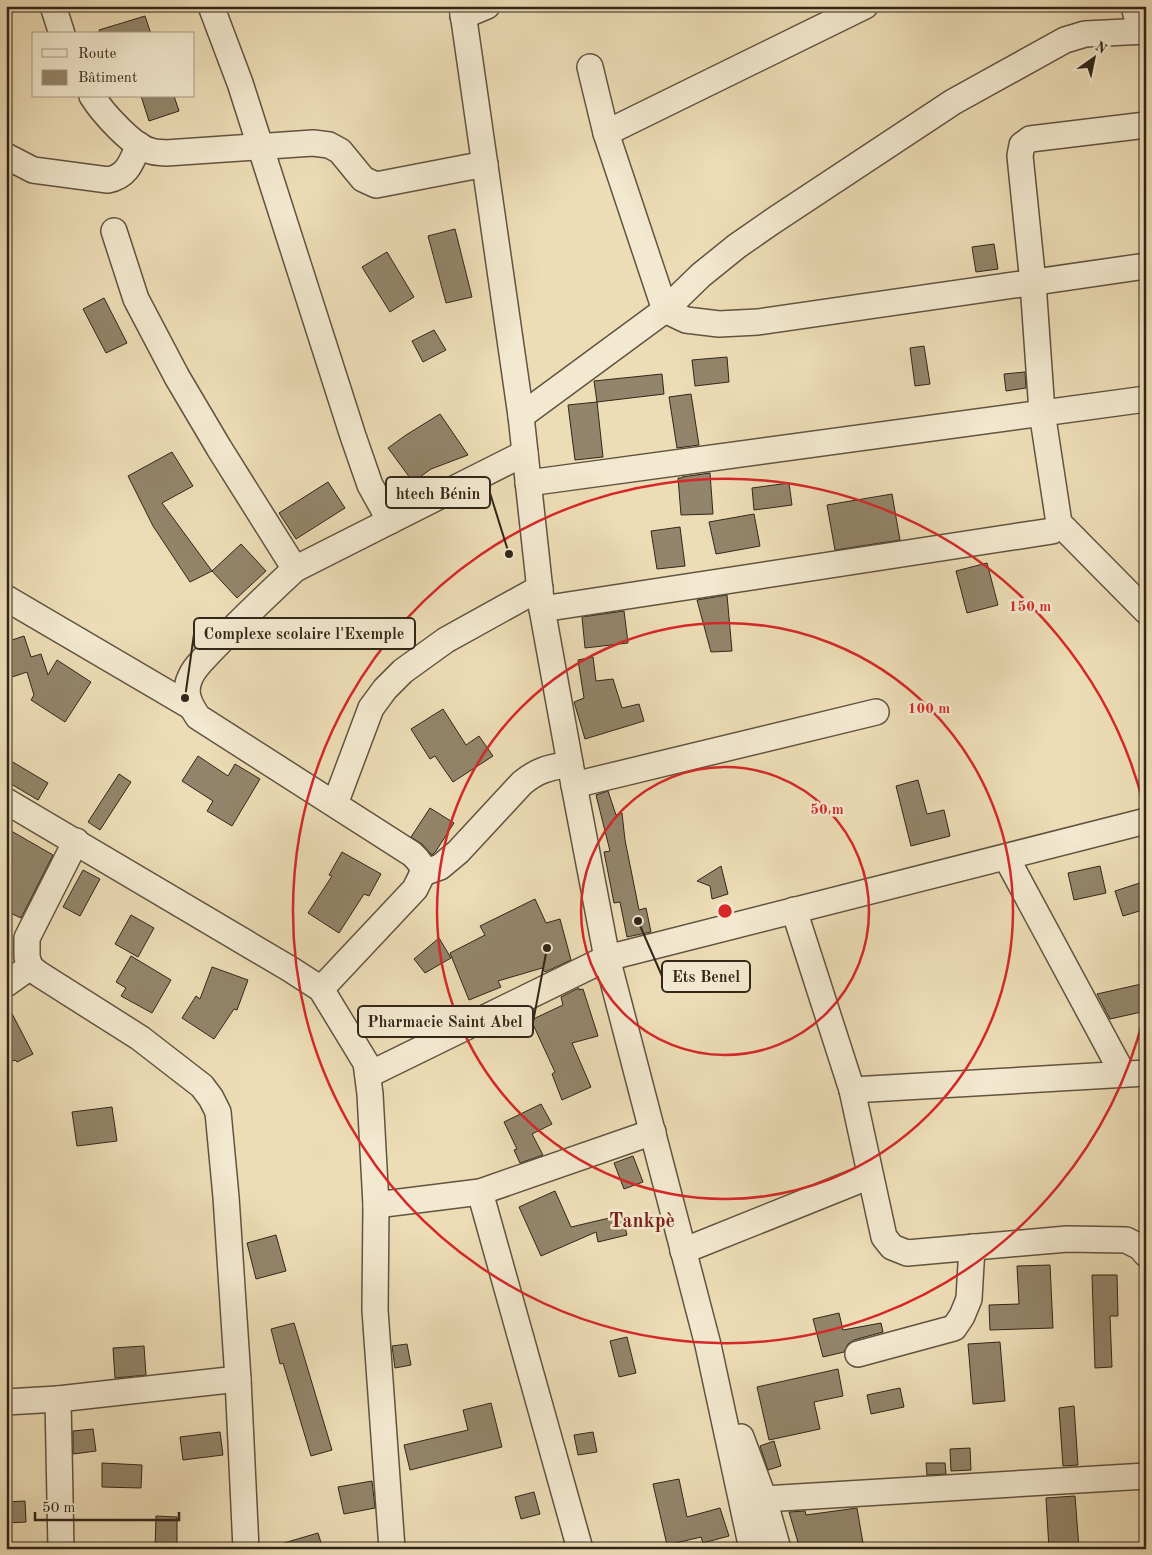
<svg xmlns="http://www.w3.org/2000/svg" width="1152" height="1555" viewBox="0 0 1152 1555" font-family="'Old Standard TT',serif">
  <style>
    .building { fill: #93856b; stroke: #312619 }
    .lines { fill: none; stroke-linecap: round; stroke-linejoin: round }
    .minor-casing { stroke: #605440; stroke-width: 28 }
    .minor { stroke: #f3e9d0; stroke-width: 25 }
    .ring { fill: none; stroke: #d62828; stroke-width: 2.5 }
    .labels { text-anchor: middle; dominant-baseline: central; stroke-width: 5; stroke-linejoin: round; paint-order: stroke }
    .district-label { font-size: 20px; font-weight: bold; fill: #7a1f14; stroke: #f3e9d0 }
    .centre { fill: #d62828; stroke: #f3e9d0; stroke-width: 2.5 }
    .ring-label { font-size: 15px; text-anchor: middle; font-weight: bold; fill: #d62828; stroke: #f3e9d0; stroke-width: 5; stroke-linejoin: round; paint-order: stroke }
    .leader { fill: none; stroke: #312619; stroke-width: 2 }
    .callout-dot { fill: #312619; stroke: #f3e9d0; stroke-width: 2 }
    .callout { fill: #f3e9d0; stroke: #312619; stroke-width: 2 }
    .callout-label { font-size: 16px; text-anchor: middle; font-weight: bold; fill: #312619 }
  </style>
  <rect width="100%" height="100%" fill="#edddb6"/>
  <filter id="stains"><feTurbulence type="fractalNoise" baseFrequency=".004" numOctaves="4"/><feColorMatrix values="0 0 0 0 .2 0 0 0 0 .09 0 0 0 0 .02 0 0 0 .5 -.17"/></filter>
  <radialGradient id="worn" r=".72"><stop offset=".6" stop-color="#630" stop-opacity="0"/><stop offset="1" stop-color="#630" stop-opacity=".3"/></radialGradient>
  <g class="building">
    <path d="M 145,16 L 151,34 L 100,34 L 99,30 Z"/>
    <path d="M 141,96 L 174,96 L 179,111 L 149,121 Z"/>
    <path d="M 455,229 L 472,297 L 446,303 L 428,236 Z"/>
    <path d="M 994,244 L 998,269 L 976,272 L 972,247 Z"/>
    <path d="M 387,252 L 414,297 L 390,312 L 362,267 Z"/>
    <path d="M 104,298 L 127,343 L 106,353 L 83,309 Z"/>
    <path d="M 434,330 L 446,350 L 423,362 L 412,341 Z"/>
    <path d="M 924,346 L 930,384 L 915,386 L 910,348 Z"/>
    <path d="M 727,357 L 729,382 L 695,386 L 692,360 Z"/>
    <path d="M 1025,372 L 1026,388 L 1006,391 L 1004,374 Z"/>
    <path d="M 662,374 L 664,394 L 597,402 L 594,381 Z"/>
    <path d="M 691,394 L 699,445 L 677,448 L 669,397 Z"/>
    <path d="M 597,402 L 603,457 L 575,460 L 568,405 Z"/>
    <path d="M 440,414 L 468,455 L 431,469 L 413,482 L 388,448 L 406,435 Z"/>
    <path d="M 172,452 L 193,486 L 162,503 L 212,571 L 190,582 L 153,526 L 128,476 Z"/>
    <path d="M 710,473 L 713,514 L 681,515 L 678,478 L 682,478 L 682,477 Z"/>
    <path d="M 328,482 L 345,508 L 296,539 L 279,513 Z"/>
    <path d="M 789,483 L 792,505 L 754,510 L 752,488 Z"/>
    <path d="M 892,494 L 900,540 L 835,550 L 827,505 Z"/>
    <path d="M 754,514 L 760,546 L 716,554 L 709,522 Z"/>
    <path d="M 680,527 L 685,566 L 657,569 L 651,531 Z"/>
    <path d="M 241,544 L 266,571 L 237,598 L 212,571 Z"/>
    <path d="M 987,563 L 998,605 L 967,613 L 956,571 Z"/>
    <path d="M 727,595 L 732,651 L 711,652 L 697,600 Z"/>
    <path d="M 624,611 L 628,643 L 585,648 L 582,617 Z"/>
    <path d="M 24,636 L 31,657 L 41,654 L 48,675 L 57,660 L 91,682 L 65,722 L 31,700 L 34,695 L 27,672 L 6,679 L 6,642 Z"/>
    <path d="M 593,657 L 596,681 L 613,679 L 622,708 L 639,704 L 644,721 L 585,739 L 574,702 L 584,698 L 578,660 Z"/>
    <path d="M 443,709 L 466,745 L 479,736 L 493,756 L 453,782 L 435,756 L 430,759 L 411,729 Z"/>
    <path d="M 198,756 L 228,776 L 235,764 L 260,779 L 232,826 L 207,811 L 213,801 L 182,781 Z"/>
    <path d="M 6,758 L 48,783 L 38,800 L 6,781 Z"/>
    <path d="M 119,774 L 131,782 L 100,830 L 88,822 Z"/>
    <path d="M 918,780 L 927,814 L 944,810 L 950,836 L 911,846 L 896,786 Z"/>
    <path d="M 608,791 L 616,815 L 622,813 L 625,840 L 639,910 L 646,908 L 651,932 L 627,937 L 620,902 L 614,903 L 604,852 L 610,851 L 596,795 Z"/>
    <path d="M 430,808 L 454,823 L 436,851 L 432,855 L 422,844 L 411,837 Z"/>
    <path d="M 6,828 L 53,855 L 21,918 L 6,911 Z"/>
    <path d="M 342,852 L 381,874 L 369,896 L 364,894 L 339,933 L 308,913 L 332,876 L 329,875 Z"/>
    <path d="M 721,866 L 728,894 L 712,899 L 710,886 L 697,881 Z"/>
    <path d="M 1100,866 L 1106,893 L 1074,900 L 1068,873 Z"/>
    <path d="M 83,870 L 100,879 L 80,916 L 63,907 Z"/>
    <path d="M 1146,881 L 1146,909 L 1123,916 L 1115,891 Z"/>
    <path d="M 535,899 L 546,923 L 560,919 L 571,960 L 545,972 L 542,968 L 498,981 L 501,987 L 469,1000 L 450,953 L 485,935 L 480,926 Z"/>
    <path d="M 131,915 L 154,928 L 138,957 L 115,944 Z"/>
    <path d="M 439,938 L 451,958 L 425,973 L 414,959 Z"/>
    <path d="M 131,956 L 171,980 L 152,1013 L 121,996 L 126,988 L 116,982 Z"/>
    <path d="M 212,967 L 248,980 L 237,1010 L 234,1009 L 214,1039 L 182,1018 L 196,996 L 200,999 Z"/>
    <path d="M 1146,983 L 1146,1011 L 1110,1019 L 1097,994 Z"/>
    <path d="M 579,988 L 579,990 L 583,989 L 598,1036 L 572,1043 L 591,1087 L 562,1100 L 552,1074 L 555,1072 L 531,1020 L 563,1005 L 561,997 Z"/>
    <path d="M 6,1002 L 33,1054 L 17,1062 L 15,1060 L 6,1064 Z"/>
    <path d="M 541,1104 L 552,1124 L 532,1134 L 543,1155 L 520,1163 L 514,1150 L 517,1149 L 504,1122 Z"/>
    <path d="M 112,1107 L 117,1141 L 77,1146 L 72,1112 Z"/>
    <path d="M 633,1156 L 643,1182 L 624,1189 L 614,1163 Z"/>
    <path d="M 555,1191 L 571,1227 L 622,1215 L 627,1235 L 598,1242 L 596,1232 L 541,1256 L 519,1207 Z"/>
    <path d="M 276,1235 L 286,1271 L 256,1279 L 247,1243 Z"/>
    <path d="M 1050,1265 L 1053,1328 L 990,1330 L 989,1305 L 1019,1304 L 1017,1266 Z"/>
    <path d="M 1092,1275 L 1117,1275 L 1118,1316 L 1110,1316 L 1112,1367 L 1095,1368 Z"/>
    <path d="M 839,1313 L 843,1330 L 881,1323 L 883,1332 L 854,1340 L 848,1344 L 844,1352 L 823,1357 L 813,1319 Z"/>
    <path d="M 294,1323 L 332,1450 L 311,1456 L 283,1363 L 280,1364 L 271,1329 Z"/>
    <path d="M 627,1337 L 636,1373 L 619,1377 L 610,1341 Z"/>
    <path d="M 1000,1342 L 1005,1401 L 973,1404 L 968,1344 Z"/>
    <path d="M 407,1344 L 411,1365 L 395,1368 L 392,1346 Z"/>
    <path d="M 144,1346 L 146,1375 L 115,1378 L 113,1348 Z"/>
    <path d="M 838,1369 L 843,1396 L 814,1402 L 820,1429 L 769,1440 L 757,1387 Z"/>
    <path d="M 900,1388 L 904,1407 L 871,1414 L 867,1395 Z"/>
    <path d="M 491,1403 L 502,1447 L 410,1470 L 404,1445 L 468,1430 L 463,1410 Z"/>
    <path d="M 1074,1406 L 1078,1465 L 1063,1466 L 1059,1408 Z"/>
    <path d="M 93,1429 L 96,1451 L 73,1454 L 73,1431 Z"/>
    <path d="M 220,1432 L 223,1455 L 183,1460 L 180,1437 Z"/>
    <path d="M 593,1432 L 597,1452 L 578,1455 L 574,1435 Z"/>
    <path d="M 774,1441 L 781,1466 L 768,1470 L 760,1446 Z"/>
    <path d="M 970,1448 L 971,1470 L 951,1471 L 950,1449 Z"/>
    <path d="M 102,1463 L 142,1465 L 141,1488 L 102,1487 Z"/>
    <path d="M 926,1463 L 945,1463 L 946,1474 L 927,1475 Z"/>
    <path d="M 679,1479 L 687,1517 L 720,1508 L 729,1536 L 703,1543 L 701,1537 L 667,1545 L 653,1484 Z"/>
    <path d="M 372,1481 L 375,1508 L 344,1514 L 338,1487 Z"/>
    <path d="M 534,1492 L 540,1514 L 521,1519 L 515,1497 Z"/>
    <path d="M 1075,1496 L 1079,1548 L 1049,1549 L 1046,1498 Z"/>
    <path d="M 25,1501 L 26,1522 L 6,1523 L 6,1502 Z"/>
    <path d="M 857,1508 L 864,1549 L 800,1549 L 789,1512 L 805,1511 L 806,1515 Z"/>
    <path d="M 156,1516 L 177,1517 L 177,1549 L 155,1549 Z"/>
    <path d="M 318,1533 L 323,1549 L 277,1549 L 277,1545 Z"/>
  </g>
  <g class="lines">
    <g class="minor-casing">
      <g id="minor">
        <path d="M 53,6 L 62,34"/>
        <path d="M 211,6 L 240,83 L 353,436 L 370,485 L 390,521 L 525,453"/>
        <path d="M 462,6 L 521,416 L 542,609 L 574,785 L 607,958 L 708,1345 L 752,1549"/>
        <path d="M 1134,6 L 1140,30"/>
        <path d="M 463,16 L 487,6"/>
        <path d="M 590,67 L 606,133 L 665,310 L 686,320 L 719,324 L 758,322 L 1146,266"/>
        <path d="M 92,96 C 102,112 133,147 151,151 C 156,153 161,152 166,153 L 313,143 L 329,145 L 340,151 L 363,179 L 376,185 L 485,164"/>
        <path d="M 1146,125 L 1030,139 L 1022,145 L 1020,156 L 1033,283 L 1042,412 L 1059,523 L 1146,611"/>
        <path d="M 606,133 L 865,6"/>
        <path d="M 6,156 L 33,170 L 108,180 C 128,176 131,162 139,145"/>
        <path d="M 114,231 L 136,299 L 177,377 L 219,448 L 295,569 L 390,521"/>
        <path d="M 521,416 L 665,310 L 701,275 L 737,246 L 773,221 L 953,102 L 1065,40 L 1085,34 L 1146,31"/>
        <path d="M 528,483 L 1146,399"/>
        <path d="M 295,569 C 267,595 240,621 214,648 C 206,657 194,667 190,678 C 183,693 190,705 198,717 L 412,854 C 428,869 423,872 415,889 L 321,989"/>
        <path d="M 6,598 L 190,706"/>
        <path d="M 542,609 L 1052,531 L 1057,527 L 1059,523"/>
        <path d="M 574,785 L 876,712"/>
        <path d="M 6,801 L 290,969 L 321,989 L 366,1063 L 370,1094 L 376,1205"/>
        <path d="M 335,804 L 371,708 L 385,689 L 403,671 L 446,640 L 540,588"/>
        <path d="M 1006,857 L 1123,1074"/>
        <path d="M 423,873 L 440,867 L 458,852 L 522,783 C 539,769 549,768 570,764"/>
        <path d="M 794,910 L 852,1090 L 884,1237 L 892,1247 L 907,1253 L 1067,1239 L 1126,1240 L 1140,1247 L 1146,1254"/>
        <path d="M 30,967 L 39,974 L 140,1038 L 202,1086 L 211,1098 L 218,1112 L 226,1197 L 238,1379 L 246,1549"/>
        <path d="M 6,984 L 30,967 L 27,957 L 27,938 L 76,841"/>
        <path d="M 368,1075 L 607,958 L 1146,821"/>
        <path d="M 852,1090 L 1146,1073"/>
        <path d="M 480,1192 L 580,1549"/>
        <path d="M 683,1251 L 870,1176"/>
        <path d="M 858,1354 L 954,1328 L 962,1316 L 969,1299 L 972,1247"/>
        <path d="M 58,1399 L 61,1549"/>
        <path d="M 6,1402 L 58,1399 L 238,1379"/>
        <path d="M 741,1437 L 764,1499 L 778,1549"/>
        <path d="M 764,1499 L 1146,1476"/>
        <path d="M 392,1549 L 375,1310 L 376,1205 L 480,1192 L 653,1132"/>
      </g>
    </g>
    <use href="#minor" class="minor"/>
  </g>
  <g class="ring">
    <circle cx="725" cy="911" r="144"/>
    <circle cx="725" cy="911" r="288"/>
    <path d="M1145 1012A432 432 0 1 1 1145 810"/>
  </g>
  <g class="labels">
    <g class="district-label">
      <text x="642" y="1222">Tankpè</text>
    </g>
  </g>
  <circle cx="725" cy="911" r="8" class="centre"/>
  <g class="ring-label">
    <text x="1030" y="611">150 m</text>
    <text x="929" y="713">100 m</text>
    <text x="827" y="814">50 m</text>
  </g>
  <path class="leader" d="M509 554L490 493M185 698L194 634M638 921L662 976M547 948L533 1022"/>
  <g class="callout-dot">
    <circle cx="509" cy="554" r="5"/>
    <circle cx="185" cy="698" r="5"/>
    <circle cx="638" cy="921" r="5"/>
    <circle cx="547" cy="948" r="5"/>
  </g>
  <g class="callout">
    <rect x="386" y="477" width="104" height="31" rx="5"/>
    <rect x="194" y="618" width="221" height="31" rx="5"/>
    <rect x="662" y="961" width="88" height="31" rx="5"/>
    <rect x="358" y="1006" width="175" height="31" rx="5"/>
  </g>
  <g class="callout-label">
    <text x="438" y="499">htech Bénin</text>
    <text x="304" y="639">Complexe scolaire l'Exemple</text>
    <text x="706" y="982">Ets Benel</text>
    <text x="445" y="1027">Pharmacie Saint Abel</text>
  </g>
  <rect width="1152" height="1555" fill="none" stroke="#edddb6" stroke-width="25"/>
  <rect x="8" y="8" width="1137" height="1540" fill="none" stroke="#312619" stroke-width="2.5"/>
  <rect x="12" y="12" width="1127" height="1530" fill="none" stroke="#312619"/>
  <rect x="32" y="32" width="162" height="65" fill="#f3e9d0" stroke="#a59b87"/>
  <rect x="42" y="49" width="25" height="8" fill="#f3e9d0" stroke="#a59b87"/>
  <text x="78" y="58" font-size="15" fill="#312619">Route</text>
  <rect x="42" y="70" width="25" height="15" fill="#93856b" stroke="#a59b87"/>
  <text x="78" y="82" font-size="15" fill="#312619">Bâtiment</text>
  <g transform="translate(1094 58) rotate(33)" stroke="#f3e9d0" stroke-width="4" paint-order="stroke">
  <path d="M0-4L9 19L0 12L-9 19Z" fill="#312619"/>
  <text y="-8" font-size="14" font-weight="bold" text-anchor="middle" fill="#312619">N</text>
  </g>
  <path d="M35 1512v8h144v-8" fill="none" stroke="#312619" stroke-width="2.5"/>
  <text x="42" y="1512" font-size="15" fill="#312619" stroke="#f3e9d0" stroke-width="4" paint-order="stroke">50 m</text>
  <rect width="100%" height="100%" filter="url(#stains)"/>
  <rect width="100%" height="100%" fill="url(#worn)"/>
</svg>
